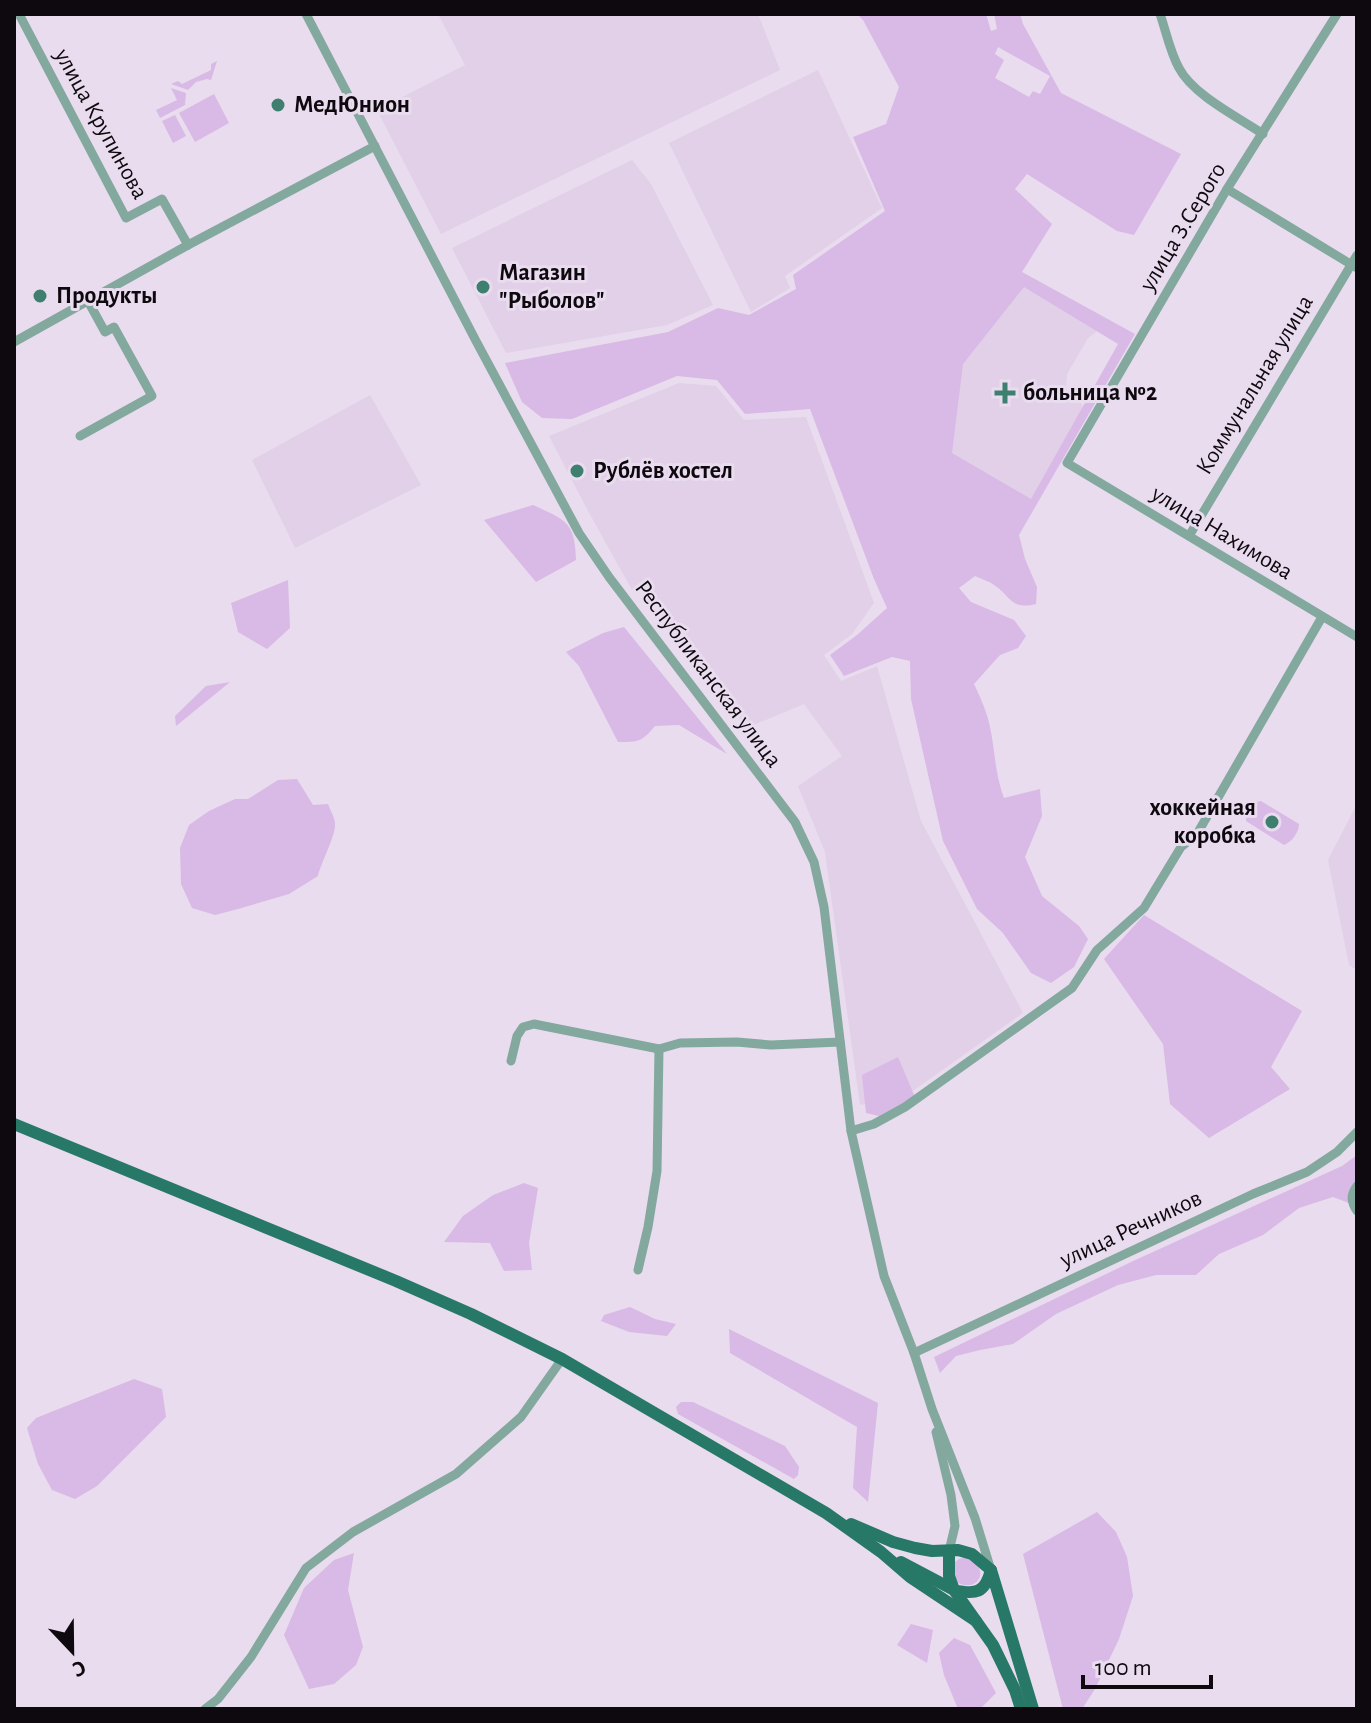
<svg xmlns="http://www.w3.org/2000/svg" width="1371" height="1723" viewBox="0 0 1371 1723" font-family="'Alegreya Sans',sans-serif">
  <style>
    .built { fill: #e1d0e8 }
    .green { fill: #d9b9e5; fill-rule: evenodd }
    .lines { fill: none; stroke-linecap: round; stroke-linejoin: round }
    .minor { stroke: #83a99e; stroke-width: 9 }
    .major { stroke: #277867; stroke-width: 12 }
    .poi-dot { fill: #3e7f70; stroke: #e9dcee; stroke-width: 3 }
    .labels { text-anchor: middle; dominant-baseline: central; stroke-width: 6; stroke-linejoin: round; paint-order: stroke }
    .poi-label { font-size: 24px; font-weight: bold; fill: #0e090f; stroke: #e9dcee; text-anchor: start }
    .street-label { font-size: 24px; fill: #0e090f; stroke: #e9dcee }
  </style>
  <rect width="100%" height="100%" fill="#e9dcee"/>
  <g class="built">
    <path d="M 438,14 L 758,14 L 780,70 L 441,234 L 377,110 L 465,65 Z"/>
    <path d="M 818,70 L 882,208 L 785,276 L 790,288 L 751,312 L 669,143 Z"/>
    <path d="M 632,160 L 651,184 L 713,305 L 667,325 L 506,353 L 452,248 Z"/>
    <path d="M 1034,279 L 1110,321 L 1088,338 L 1067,374 L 1066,387 L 1070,399 L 1081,403 L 1085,411 L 1023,514 L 944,451 L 954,337 Z"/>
    <path d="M 679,383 L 716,386 L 744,420 L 806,417 L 874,603 L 852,634 L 824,655 L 841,681 L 877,666 L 921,821 L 1023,1013 L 907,1095 L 860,1105 L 825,852 L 798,786 L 842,756 L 804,704 L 746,728 L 648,590 L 632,590 L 588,511 L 549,436 Z"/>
    <path d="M 370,395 L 421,485 L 295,548 L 252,460 Z"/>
    <path d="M 1357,804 L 1357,970 L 1349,965 L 1328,860 Z"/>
  </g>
  <g class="green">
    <path d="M 857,14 L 986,14 L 991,31 L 997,29 L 994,14 L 1020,14 L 1023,24 L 1061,93 L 1181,154 L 1134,235 L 1117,231 L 1027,174 L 1015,189 L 1052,224 L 1022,272 L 1135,334 L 1019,535 L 1025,559 L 1037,587 L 1036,604 C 1010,610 1012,597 994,585 C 989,581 981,579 975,576 L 959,588 L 971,602 L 1014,620 L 1026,636 L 1018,648 L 1000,655 L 974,684 C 981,699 987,712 990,727 C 995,751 995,774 1004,798 L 1040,789 L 1042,816 L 1025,857 L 1042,896 L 1079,926 L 1088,939 L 1074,967 L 1051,983 L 1031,973 L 1003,933 L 977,909 L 943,841 L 911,699 L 910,661 L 892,657 L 844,676 L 830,655 L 857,635 L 887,608 L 874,579 L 810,409 L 745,414 L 717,380 L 677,376 L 572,419 L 542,418 L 522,402 L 505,363 L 668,332 L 718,308 L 749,315 L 796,289 L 793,275 L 885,211 L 853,137 L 886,124 L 899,87 L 863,20 ZM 998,47 L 1050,76 L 1040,94 L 1033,91 L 1029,97 L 995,78 L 1004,60 L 995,54 ZM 1024,287 L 1118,344 L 1031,499 L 952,453 L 963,364 Z"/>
    <path d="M 217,61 L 211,80 L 207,79 L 196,82 L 188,90 L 171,84 L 178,81 L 182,84 L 211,70 L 211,64 Z"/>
    <path d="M 171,88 L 186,93 L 185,105 L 160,118 L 156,110 L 177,100 Z"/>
    <path d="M 214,94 L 229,123 L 195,142 L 179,113 Z"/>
    <path d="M 175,115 L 186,136 L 173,143 L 162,121 Z"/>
    <path d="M 533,505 C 565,520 575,521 576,560 L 536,582 L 484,520 Z"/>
    <path d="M 288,580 L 290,628 L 267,649 L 238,632 L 231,603 Z"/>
    <path d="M 624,627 L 727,754 L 679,725 L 655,726 C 642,742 638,742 618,742 L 579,666 L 566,652 L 603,633 Z"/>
    <path d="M 230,682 L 176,726 L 175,716 L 206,686 Z"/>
    <path d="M 297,779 L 313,805 L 328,804 C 330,810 335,818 335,824 C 336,835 321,863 318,876 L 289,894 L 238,909 L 215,915 L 192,908 L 181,884 L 180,848 L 189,825 L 209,811 L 235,799 L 248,799 L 278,780 Z"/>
    <path d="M 1261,801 L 1299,824 C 1299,832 1292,842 1284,845 L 1246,821 L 1246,818 L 1256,802 Z"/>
    <path d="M 1144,915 L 1302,1011 L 1271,1067 L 1290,1089 L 1209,1138 L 1170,1104 L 1163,1044 L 1104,959 Z"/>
    <path d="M 898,1057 L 915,1097 L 879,1116 L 866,1113 L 862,1075 Z"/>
    <path d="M 1357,1155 L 1357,1195 L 1349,1203 L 1333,1197 L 1299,1208 L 1263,1235 L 1219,1254 L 1196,1275 L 1156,1275 L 1118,1285 L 1056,1314 L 1013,1344 L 980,1350 L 956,1356 L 940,1373 L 934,1357 L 1131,1262 L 1342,1166 Z"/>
    <path d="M 524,1183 L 538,1188 L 529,1243 L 532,1270 L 504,1271 L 490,1243 L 444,1242 L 463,1216 L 493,1195 Z"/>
    <path d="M 630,1307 L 655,1319 L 676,1324 L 667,1336 L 629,1332 L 601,1321 L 604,1315 Z"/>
    <path d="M 729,1329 L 878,1403 L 868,1502 L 853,1488 L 857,1427 L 730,1353 Z"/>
    <path d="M 134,1379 L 162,1389 L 166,1417 L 97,1486 L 75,1499 L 52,1490 L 38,1464 L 27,1428 L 36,1418 Z"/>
    <path d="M 681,1402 L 693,1402 L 785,1446 L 799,1467 L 798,1475 L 794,1479 L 678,1414 L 676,1407 Z"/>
    <path d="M 1097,1512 L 1116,1532 L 1127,1557 L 1133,1596 L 1119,1639 L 1095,1689 L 1082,1709 L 1063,1709 L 1023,1554 Z"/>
    <path d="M 354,1553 L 348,1590 L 363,1647 L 356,1665 L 334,1684 L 309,1689 L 284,1635 L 304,1588 L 334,1560 Z"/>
    <path d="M 966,1557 C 993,1568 977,1596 955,1581 L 955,1562 L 959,1559 Z"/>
    <path d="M 911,1624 L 933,1630 L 927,1663 L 897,1645 Z"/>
    <path d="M 954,1638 L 970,1645 L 996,1693 L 980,1709 L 958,1709 L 944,1675 L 939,1653 Z"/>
  </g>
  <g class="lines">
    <g class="minor">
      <path d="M 19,14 L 126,218 L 162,199 L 188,245"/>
      <path d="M 306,14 L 476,341 L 579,533 L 609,577 L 795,822 L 814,862 L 824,907 L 851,1131 L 884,1276 L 914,1353 L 932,1409 L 975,1518 L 991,1570"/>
      <path d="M 1160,14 C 1166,31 1170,52 1179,68 C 1193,95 1238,117 1263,134"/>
      <path d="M 1337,14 L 1227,189 L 1067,463 L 1357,637"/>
      <path d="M 1227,189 L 1357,268"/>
      <path d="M 14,342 L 188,245 L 375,146"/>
      <path d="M 80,436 L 152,396 L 114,327 L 105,332 L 88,301"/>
      <path d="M 1189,536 L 1357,255"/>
      <path d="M 511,1061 L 517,1036 L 523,1027 L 534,1024 L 659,1049 L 680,1043 L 737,1042 L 771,1045 L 840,1042"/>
      <path d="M 851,1131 L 874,1124 L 905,1107 L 1072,988 L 1097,950 L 1144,908 L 1181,847 L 1197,834 L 1322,617"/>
      <path d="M 1357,1186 C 1350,1195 1351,1202 1357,1211"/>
      <path d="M 638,1270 L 648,1227 L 657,1171 L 659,1049"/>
      <path d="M 914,1353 L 1253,1194 L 1307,1172 L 1337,1152 L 1357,1132"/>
      <path d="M 936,1432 L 951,1495 L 955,1526 L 949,1551"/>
      <path d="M 205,1709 L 218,1699 L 251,1657 L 306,1568 L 353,1532 L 456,1474 L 521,1417 L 562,1359"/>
    </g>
    <g class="major">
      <path d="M 14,1124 L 396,1281 L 471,1314 L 562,1359 L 826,1513 L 881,1552 L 910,1577 L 976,1621"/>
      <path d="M 851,1524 L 893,1542 L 915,1548 L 932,1551 L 958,1550 L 972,1554 L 991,1570 L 1033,1709"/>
      <path d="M 949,1551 L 949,1576 L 954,1590 C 976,1595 985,1593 991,1570"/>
      <path d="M 901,1562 L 954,1590 L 993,1645 L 1015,1690 L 1021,1709"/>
    </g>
  </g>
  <g class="poi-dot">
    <circle cx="278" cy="105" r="8"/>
    <circle cx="483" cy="287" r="8"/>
    <circle cx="40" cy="296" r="8"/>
    <path d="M1001 381h8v8h8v8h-8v8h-8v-8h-8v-8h8z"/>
    <circle cx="577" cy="471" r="8"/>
    <circle cx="1272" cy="822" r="8"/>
  </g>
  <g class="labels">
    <g class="poi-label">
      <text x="294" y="105">МедЮнион</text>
      <text x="499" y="273">Магазин<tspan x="499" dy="28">"Рыболов"</tspan></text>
      <text x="56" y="296">Продукты</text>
      <text x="1023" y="393">больница №2</text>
      <text x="593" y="471">Рублёв хостел</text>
      <text x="1256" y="808" text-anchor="end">хоккейная<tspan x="1256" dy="28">коробка</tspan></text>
    </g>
    <g class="street-label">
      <text transform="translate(101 124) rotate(61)">улица Крупинова</text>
      <text transform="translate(1183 227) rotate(-59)">улица З.Серого</text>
      <text transform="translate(1255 385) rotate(-59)">Коммунальная улица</text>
      <text transform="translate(1222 533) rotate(31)">улица Нахимова</text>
      <text transform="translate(708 674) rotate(53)">Республиканская улица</text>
      <text transform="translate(1131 1229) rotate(-25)">улица Речников</text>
    </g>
  </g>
  <rect width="1371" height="1723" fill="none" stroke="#0e090f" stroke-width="32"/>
  <g transform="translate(72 1651) rotate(158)" stroke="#e9dcee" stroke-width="6" paint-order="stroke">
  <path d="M0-6L14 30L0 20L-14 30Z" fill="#0e090f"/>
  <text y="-12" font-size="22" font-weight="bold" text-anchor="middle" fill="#0e090f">С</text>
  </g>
  <path d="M1083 1675v12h128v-12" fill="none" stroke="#0e090f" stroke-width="4"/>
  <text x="1095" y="1675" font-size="24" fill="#0e090f" stroke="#e9dcee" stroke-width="6" paint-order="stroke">100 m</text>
</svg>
